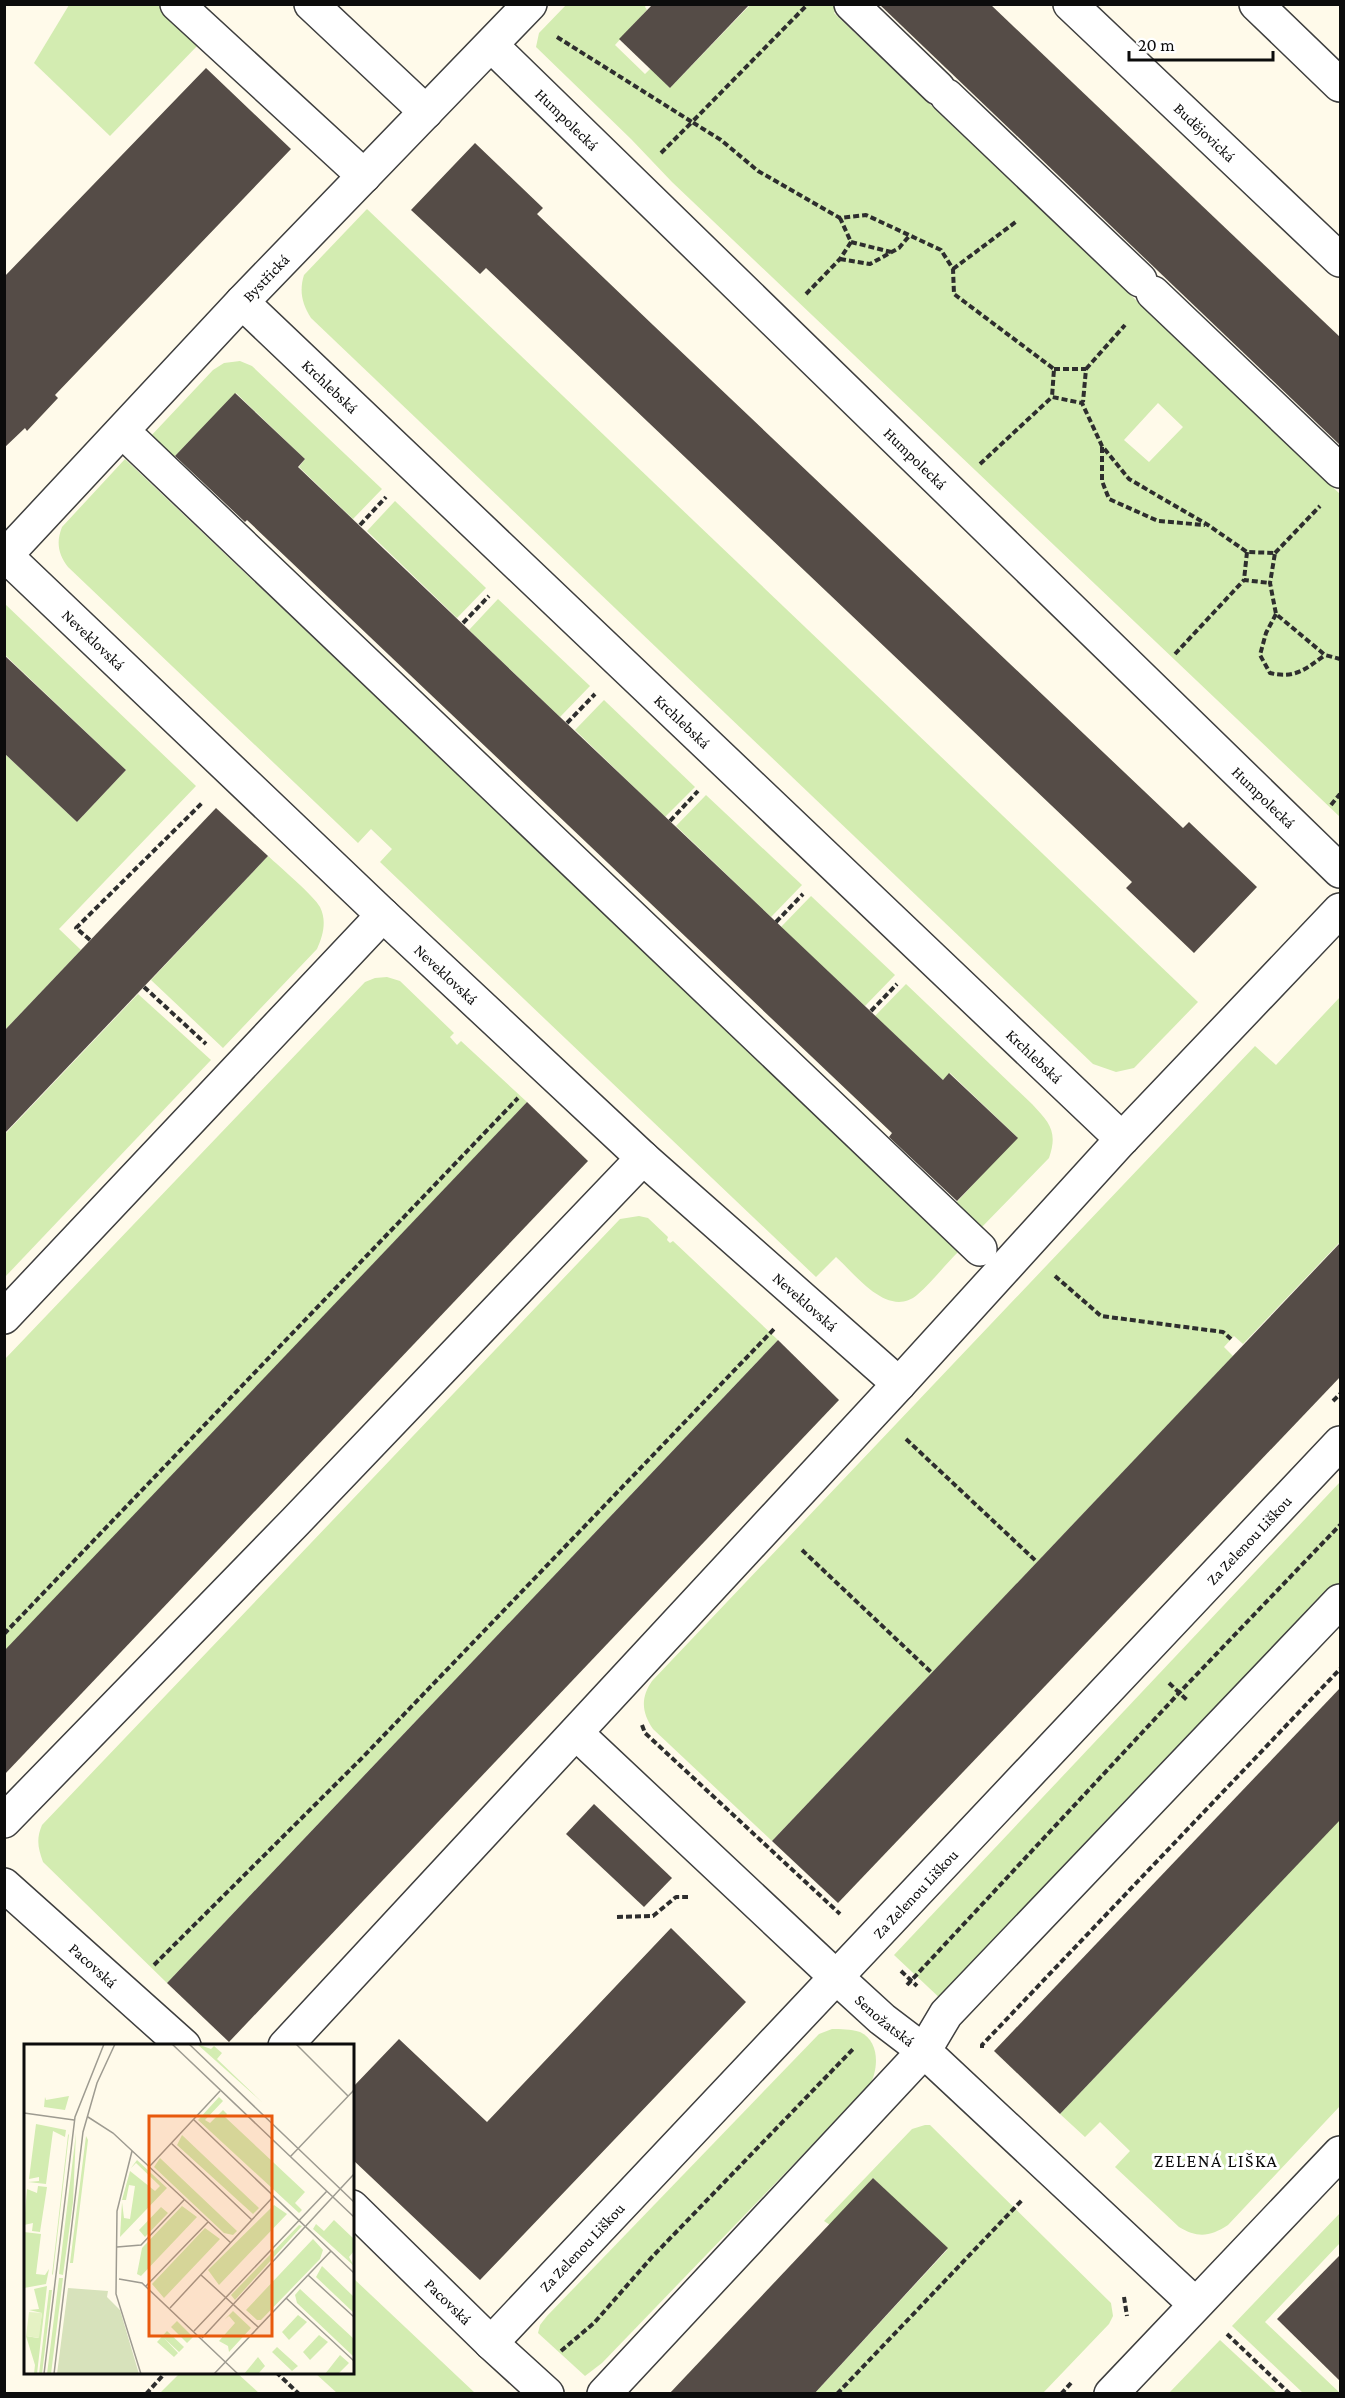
<svg xmlns="http://www.w3.org/2000/svg" width="1345" height="2398" viewBox="0 0 1345 2398" font-family="'Crimson Pro',serif">
  <style>
    .green { fill: #d3ecb1; fill-rule: evenodd }
    .building { fill: #554c47 }
    .lines { fill: none; stroke-linecap: round; stroke-linejoin: round }
    .minor-casing { stroke: #3f3f3f; stroke-width: 36 }
    .path { stroke: #2e2e2e; stroke-width: 4; stroke-dasharray: 6 3; stroke-linecap: butt }
    .minor { stroke: #fff; stroke-width: 33 }
    .labels { text-anchor: middle; dominant-baseline: central; stroke-width: 6; stroke-linejoin: round; paint-order: stroke }
    .street-label { font-size: 16px; fill: #0c0c0c; stroke: #fff }
    .neighbourhood-label { font-size: 18px; letter-spacing: 1.5px; fill: #0c0c0c; stroke: #fff }
    .inset-road { fill: none; stroke: #9e9b91; stroke-width: 1.5 }
    .view { fill: #e8590c; fill-opacity: 0.15; stroke: #e8590c; stroke-width: 3 }
    .inset-edge { fill: none; stroke: #0c0c0c; stroke-width: 3 }
  </style>
  <rect width="100%" height="100%" fill="#fffaea"/>
  <g class="green">
    <path d="M 69,5 L 158,5 L 199,44 L 110,136 L 34,63 Z"/>
    <path d="M 566,5 L 646,5 L 645,7 L 647,10 L 615,45 L 645,74 L 651,68 L 670,88 L 750,5 L 841,5 L 834,13 L 1340,494 L 1340,817 L 672,182 L 631,139 L 536,47 L 539,33 ZM 1158,403 L 1183,427 L 1149,462 L 1124,440 Z"/>
    <path d="M 367,209 L 1198,1002 L 1134,1068 L 1116,1072 L 1093,1064 L 311,318 C 302,304 299,291 304,275 Z"/>
    <path d="M 240,361 L 252,366 L 382,489 L 353,519 L 299,467 L 305,459 L 236,393 L 172,459 L 149,438 L 213,370 L 224,363 Z"/>
    <path d="M 125,459 L 959,1251 C 945,1265 932,1282 917,1295 C 888,1319 855,1274 836,1257 L 816,1277 L 380,862 L 392,849 L 371,829 L 358,843 L 68,567 C 58,554 56,542 62,527 Z"/>
    <path d="M 395,501 L 486,588 L 457,618 L 367,531 Z"/>
    <path d="M 498,599 L 590,686 L 560,717 L 469,630 Z"/>
    <path d="M 5,604 L 196,786 L 59,929 L 81,950 L 4,1031 L 4,753 L 77,822 L 126,770 L 5,655 Z"/>
    <path d="M 604,700 L 695,787 L 665,817 L 575,730 Z"/>
    <path d="M 706,795 L 802,885 L 771,917 L 676,826 Z"/>
    <path d="M 268,856 C 279,866 315,897 320,907 C 327,921 323,936 317,949 L 223,1048 L 151,980 Z"/>
    <path d="M 811,896 L 895,975 L 865,1006 L 781,927 Z"/>
    <path d="M 387,977 L 400,981 L 454,1033 L 450,1037 L 457,1045 L 461,1041 L 527,1102 L 5,1651 L 5,1359 L 365,982 L 375,978 Z"/>
    <path d="M 906,984 L 1032,1104 C 1050,1123 1058,1132 1049,1158 L 980,1229 L 954,1205 L 1017,1137 L 950,1073 L 943,1080 L 875,1016 Z"/>
    <path d="M 138,994 L 211,1060 L 5,1277 L 5,1134 Z"/>
    <path d="M 1340,997 L 1340,1242 L 1243,1344 L 1234,1336 L 1224,1347 L 1233,1356 L 772,1841 L 653,1729 C 641,1712 641,1697 652,1681 L 1255,1046 L 1276,1065 Z"/>
    <path d="M 639,1216 L 648,1218 L 668,1237 L 667,1240 L 670,1243 L 673,1241 L 778,1340 L 167,1983 L 43,1862 C 38,1848 36,1839 42,1825 L 620,1219 Z"/>
    <path d="M 1340,1482 L 1340,1588 L 944,2002 L 894,1955 Z"/>
    <path d="M 1340,1819 L 1340,2106 L 1228,2225 C 1210,2237 1197,2238 1179,2227 L 1115,2167 L 1130,2151 L 1100,2122 L 1085,2137 L 1060,2114 Z"/>
    <path d="M 832,2029 C 841,2029 850,2029 860,2032 C 880,2041 879,2070 869,2086 L 602,2363 L 585,2376 L 538,2333 L 540,2325 L 547,2316 L 819,2034 Z"/>
    <path d="M 925,2125 L 930,2125 L 1111,2303 L 1113,2316 L 1109,2324 L 1043,2393 L 814,2394 L 947,2250 L 873,2178 L 830,2225 L 824,2221 L 912,2129 Z"/>
    <path d="M 1340,2213 L 1340,2243 L 1265,2322 L 1340,2393 L 1303,2393 L 1232,2326 Z"/>
    <path d="M 353,2278 L 475,2393 L 337,2393 L 315,2373 L 352,2372 Z"/>
    <path d="M 1220,2340 L 1277,2393 L 1169,2393 Z"/>
    <path d="M 180,2373 L 237,2373 L 259,2393 L 160,2393 Z"/>
  </g>
  <g class="building">
    <path d="M 653,4 L 750,4 L 670,88 L 619,39 Z"/>
    <path d="M 879,4 L 990,4 L 1341,338 L 1341,446 Z"/>
    <path d="M 206,68 L 291,149 L 55,395 L 58,398 L 27,431 L 25,428 L 4,448 L 4,277 Z"/>
    <path d="M 475,143 L 543,208 L 537,214 L 653,325 L 1183,828 L 1189,822 L 1257,887 L 1194,953 L 1126,888 L 1132,882 L 486,268 L 480,274 L 411,210 Z"/>
    <path d="M 235,393 L 305,459 L 298,467 L 560,717 L 943,1080 L 949,1073 L 1018,1138 L 957,1201 L 889,1137 L 892,1133 L 247,520 L 245,522 L 175,456 Z"/>
    <path d="M 4,655 L 126,770 L 77,822 L 4,753 Z"/>
    <path d="M 216,808 L 268,856 L 4,1134 L 4,1031 Z"/>
    <path d="M 527,1102 L 588,1161 L 4,1775 L 4,1651 Z"/>
    <path d="M 1341,1242 L 1341,1376 L 838,1903 L 772,1841 Z"/>
    <path d="M 778,1340 L 839,1400 L 229,2042 L 167,1983 Z"/>
    <path d="M 1341,1687 L 1341,1819 L 1060,2114 L 994,2051 Z"/>
    <path d="M 594,1804 L 672,1878 L 644,1907 L 566,1834 Z"/>
    <path d="M 671,1928 L 746,2002 L 480,2280 L 352,2159 L 352,2088 L 399,2039 L 487,2122 Z"/>
    <path d="M 873,2178 L 948,2248 L 814,2394 L 669,2394 Z"/>
    <path d="M 1341,2254 L 1341,2382 L 1277,2319 Z"/>
  </g>
  <g class="lines">
    <g class="minor-casing">
      <g id="minor">
        <path d="M 177,4 L 364,176"/>
        <path d="M 311,4 L 426,112"/>
        <path d="M 851,4 L 938,88"/>
        <path id="s1" d="M 1070,4 L 1340,260"/>
        <path d="M 1256,4 L 1340,85"/>
        <path id="s2" d="M 492,46 L 1340,871"/>
        <path d="M 947,96 L 1140,280"/>
        <path d="M 1153,293 L 1340,471"/>
        <path id="s3" d="M 242,302 L 1122,1139"/>
        <path d="M 135,443 L 980,1249"/>
        <path id="s4" d="M 4,554 L 383,915 L 643,1158 L 899,1384"/>
        <path id="s5" d="M 6,555 L 242,302 L 530,4"/>
        <path d="M 4,1317 L 383,915"/>
        <path id="s6" d="M 576,1733 L 835,1976 L 882,2019 L 924,2051 L 1195,2304"/>
        <path d="M 4,1821 L 295,1522 L 643,1158"/>
        <path id="s7" d="M 4,1885 L 184,2046"/>
        <path d="M 285,2046 L 899,1384 L 1122,1139 L 1340,910"/>
        <path id="s8" d="M 352,2207 L 491,2343 L 547,2394"/>
        <path id="s9" d="M 491,2343 L 1340,1443"/>
        <path d="M 604,2394 L 924,2051 L 946,2014 L 1340,1601"/>
        <path d="M 1111,2394 L 1340,2153"/>
      </g>
    </g>
    <g class="path">
      <path d="M 557,37 L 692,122 L 808,4"/>
      <path d="M 661,153 L 692,122 L 721,140 L 758,171 L 840,218 L 866,215 L 941,250 L 953,269 L 954,294 L 1054,369 L 1052,397 L 1082,403 L 1102,446 L 1129,479 L 1208,525 L 1247,552 L 1275,553 L 1270,583 L 1276,614 L 1325,655 L 1340,659"/>
      <path d="M 851,242 L 891,252"/>
      <path d="M 840,259 L 870,264 L 899,248 L 910,235"/>
      <path d="M 953,269 L 1017,221"/>
      <path d="M 806,294 L 840,259 L 851,242 L 840,218"/>
      <path d="M 1054,369 L 1086,369 L 1083,402"/>
      <path d="M 1086,369 L 1125,325"/>
      <path d="M 1102,447 L 1102,481 L 1109,499 L 1158,521 L 1205,525"/>
      <path d="M 980,464 L 1052,397"/>
      <path d="M 360,525 L 386,497"/>
      <path d="M 1247,552 L 1244,580 L 1270,583"/>
      <path d="M 1275,553 L 1320,506"/>
      <path d="M 1276,614 L 1266,633 L 1260,655 L 1270,673 C 1295,679 1306,669 1325,655"/>
      <path d="M 463,623 L 489,596"/>
      <path d="M 1175,654 L 1244,580"/>
      <path d="M 567,723 L 595,694"/>
      <path d="M 1331,805 L 1340,794"/>
      <path d="M 670,821 L 698,791"/>
      <path d="M 776,922 L 803,894"/>
      <path d="M 90,940 L 76,928 L 203,802"/>
      <path d="M 144,987 L 206,1044"/>
      <path d="M 871,1011 L 897,984"/>
      <path d="M 1055,1276 L 1101,1316 L 1223,1332 L 1231,1339"/>
      <path d="M 1333,1401 L 1340,1394"/>
      <path d="M 906,1439 L 1037,1562"/>
      <path d="M 802,1550 L 932,1673"/>
      <path d="M 4,1634 L 518,1098"/>
      <path d="M 1169,1683 L 1188,1701"/>
      <path d="M 642,1725 L 645,1733 L 840,1914"/>
      <path d="M 617,1917 L 653,1916 L 676,1897 L 688,1897"/>
      <path d="M 154,1965 L 364,1756 L 775,1328"/>
      <path d="M 901,1971 L 917,1986"/>
      <path d="M 907,1985 L 1179,1693 L 1340,1525"/>
      <path d="M 982,2048 L 982,2045 L 1340,1669"/>
      <path d="M 1124,2297 L 1127,2316"/>
      <path d="M 1227,2334 L 1290,2394"/>
      <path d="M 561,2351 L 594,2323 L 653,2256 L 854,2048"/>
      <path d="M 276,2372 L 299,2394"/>
      <path d="M 146,2394 L 166,2372"/>
      <path d="M 837,2394 L 1023,2199"/>
      <path d="M 1061,2394 L 1071,2383"/>
    </g>
    <use href="#minor" class="minor"/>
  </g>
  <g class="labels">
    <g class="street-label">
      <text stroke="none"><textPath href="#s2" startOffset="105">Humpolecká</textPath></text>
      <text stroke="none"><textPath href="#s1" startOffset="186">Budějovická</textPath></text>
      <text stroke="none"><textPath href="#s5" startOffset="380">Bystřická</textPath></text>
      <text stroke="none"><textPath href="#s3" startOffset="122">Krchlebská</textPath></text>
      <text stroke="none"><textPath href="#s2" startOffset="591">Humpolecká</textPath></text>
      <text stroke="none"><textPath href="#s4" startOffset="124">Neveklovská</textPath></text>
      <text stroke="none"><textPath href="#s3" startOffset="608">Krchlebská</textPath></text>
      <text stroke="none"><textPath href="#s2" startOffset="1077">Humpolecká</textPath></text>
      <text stroke="none"><textPath href="#s4" startOffset="610">Neveklovská</textPath></text>
      <text stroke="none"><textPath href="#s3" startOffset="1094">Krchlebská</textPath></text>
      <text stroke="none"><textPath href="#s4" startOffset="1096">Neveklovská</textPath></text>
      <text stroke="none"><textPath href="#s9" startOffset="1104">Za Zelenou Liškou</textPath></text>
      <text stroke="none"><textPath href="#s9" startOffset="618">Za Zelenou Liškou</textPath></text>
      <text stroke="none"><textPath href="#s7" startOffset="120">Pacovská</textPath></text>
      <text stroke="none"><textPath href="#s6" startOffset="422">Senožatská</textPath></text>
      <text stroke="none"><textPath href="#s9" startOffset="132">Za Zelenou Liškou</textPath></text>
      <text stroke="none"><textPath href="#s8" startOffset="135">Pacovská</textPath></text>
    </g>
    <g class="neighbourhood-label">
      <text x="1216" y="2161">ZELENÁ LIŠKA</text>
    </g>
  </g>
  <g transform="translate(24 2044)">
    <rect width="330" height="330" fill="#fffaea"/>
    <path d="M 173,0 L 187,5 L 190,2 L 198,9 L 193,15 L 239,59 ZM 45,52 L 41,66 L 20,63 L 21,53 L 22,56 ZM 195,53 L 199,57 L 181,76 L 186,79 L 199,66 L 203,70 L 201,73 L 281,148 L 271,159 L 278,166 L 275,169 L 174,76 ZM 12,80 L 42,86 L 41,93 L 29,87 L 22,140 L 4,138 L 15,137 L 15,133 L 5,135 ZM 52,89 L 49,158 L 39,231 L 35,230 ZM 45,90 L 29,230 L 28,231 L 44,91 ZM 158,91 L 235,164 L 229,170 L 153,101 ZM 62,92 L 64,96 L 49,219 L 46,219 ZM 136,114 L 213,187 L 209,191 L 200,189 L 130,123 ZM 113,116 L 143,144 L 96,193 L 98,158 L 100,174 L 106,175 L 111,142 L 105,141 L 102,156 L 98,156 L 106,127 L 131,147 L 136,142 L 112,119 L 107,124 ZM 14,142 L 23,143 L 16,188 L 8,187 L 9,179 L 0,181 L 3,145 L 13,149 ZM 250,161 L 263,170 L 195,241 L 184,226 ZM 158,162 L 173,173 L 117,232 L 113,230 L 118,204 ZM 137,163 L 144,169 L 121,193 L 115,186 ZM 310,176 L 330,195 L 330,207 L 325,213 L 330,222 L 289,185 L 292,180 L 300,187 ZM 275,181 L 278,182 L 211,256 L 207,251 ZM 181,184 L 196,195 L 140,254 L 128,240 ZM 0,188 L 17,190 L 12,230 L 21,231 L 25,225 L 22,240 L 0,244 ZM 289,195 L 299,206 L 296,215 L 237,276 L 233,276 L 222,266 ZM 298,222 L 330,253 L 330,269 L 292,233 ZM 35,234 L 39,234 L 27,330 L 23,330 ZM 23,242 L 13,330 L 10,330 L 11,321 L 2,292 L 14,294 L 18,269 L 5,266 L 15,265 L 10,245 ZM 276,245 L 330,295 L 330,313 L 273,259 L 271,251 ZM 25,246 L 28,246 L 18,330 L 15,330 ZM 209,267 L 227,284 L 205,308 L 204,302 L 195,297 L 211,279 L 205,272 L 200,276 ZM 274,271 L 283,278 L 265,296 L 258,288 ZM 153,277 L 169,293 L 163,299 L 147,283 ZM 143,287 L 160,303 L 155,308 L 140,294 L 154,309 L 150,313 L 133,298 ZM 295,291 L 304,298 L 286,316 L 279,308 ZM 253,303 L 274,322 L 268,327 L 248,308 ZM 316,311 L 325,319 L 314,330 L 301,330 ZM 234,313 L 241,322 L 234,330 L 220,330 Z" fill="#d3ecb1"/>
    <path d="M 44,244 L 84,247 L 83,253 L 96,266 L 115,330 L 33,330 Z" fill="#d7e2bb"/>
    <path d="M 5,268 L 18,269 L 15,294 L 2,292 Z" fill="#e5f2c4"/>
    <path class="inset-road" d="M 148,0 L 330,173M 165,0 L 330,158M 272,0 L 324,52M 0,69 L 50,76M 64,73 L 89,89 L 207,199M 170,76 L 330,229M 147,99 L 228,176M 108,107 L 93,167 L 92,250 L 117,330M 266,113 L 330,46M 125,123 L 196,47M 93,203 L 117,201 L 160,156M 177,231 L 234,283M 284,231 L 330,273M 95,235 L 118,239 L 214,330M 122,242 L 184,178M 262,254 L 330,317M 146,264 L 249,153M 170,287 L 303,147M 178,294 L 330,130M 20,330 L 51,73 L 80,0M 30,330 L 59,88 L 73,39 L 91,0M 190,330 L 307,207"/>
    <path class="view" d="M 125,72 L 248,72 L 248,292 L 125,292 Z"/>
    <rect width="330" height="330" class="inset-edge"/>
  </g>
  <rect width="1345" height="2398" fill="none" stroke="#0c0c0c" stroke-width="12"/>
  <path d="M1129 51v9h144v-9" fill="none" stroke="#0c0c0c" stroke-width="3"/>
  <text x="1138" y="51" font-size="18" fill="#0c0c0c" stroke="#ffffff" stroke-width="4.5" paint-order="stroke">20 m</text>
</svg>
